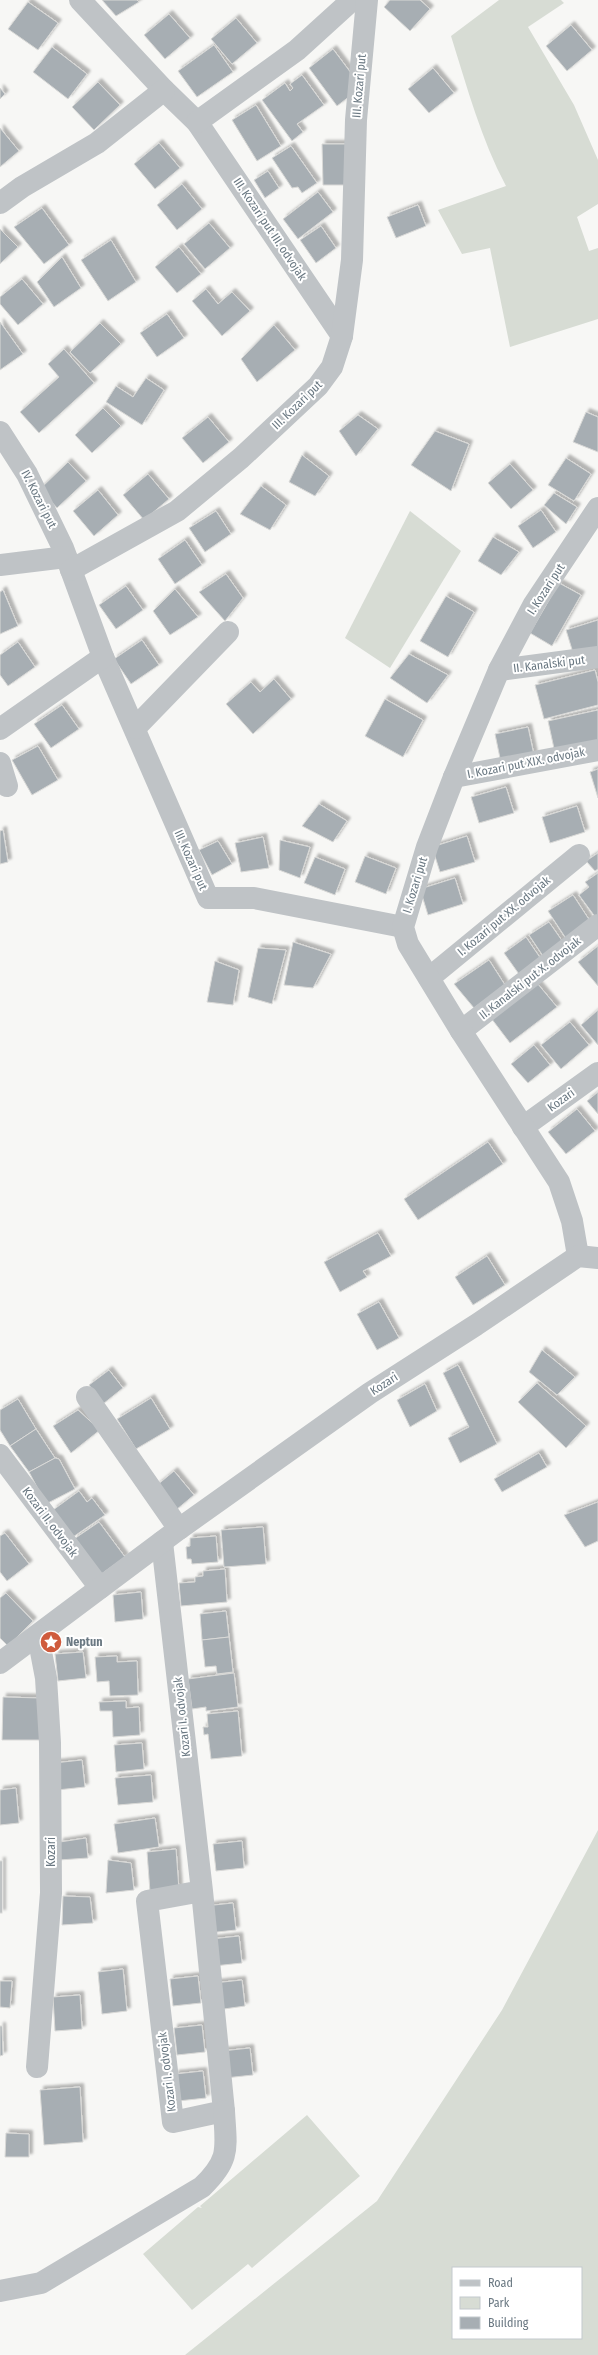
<svg xmlns="http://www.w3.org/2000/svg" width="598" height="2355" viewBox="0 0 598 2355" font-family="'Fira Sans Condensed',sans-serif">
  <style>
    .green { fill: #d7dcd4; fill-rule: evenodd }
    .building { fill: #a7aeb3; stroke: #d9d9d7; filter: url(#shadow) }
    .lines { fill: none; stroke-linecap: round; stroke-linejoin: round }
    .minor { stroke: #bfc3c6; stroke-width: 22 }
    .labels { text-anchor: middle; dominant-baseline: central; stroke-width: 4; stroke-linejoin: round; paint-order: stroke }
    .street-label { font-size: 12px; fill: #6a7882; stroke: #fff }
    .poi-label { font-size: 12px; font-weight: bold; fill: #6a7882; stroke: #fff; text-anchor: start }
  </style>
  <defs>
    <filter id="shadow"><feDropShadow dx="3.5" dy="-3.5" stdDeviation="1" flood-color="#0004"/></filter>
  </defs>
  <rect width="100%" height="100%" fill="#f7f7f5"/>
  <g class="green">
    <path d="M 499,0 L 561,0 L 564,3 L 528,27 L 574,105 L 598,160 L 598,204 L 577,217 L 589,251 L 598,248 L 598,319 L 510,347 L 490,248 L 462,254 L 438,210 L 506,186 C 481,139 467,87 451,36 Z"/>
    <path d="M 410,511 L 461,551 L 390,668 L 345,638 Z"/>
    <path d="M 598,1830 L 598,2355 L 185,2355 L 377,2201 L 502,2010 ZM 453,2268 L 581,2268 L 581,2338 L 453,2338 Z"/>
    <path d="M 307,2115 L 360,2176 L 252,2268 L 248,2264 L 192,2310 L 143,2254 L 198,2207 L 202,2208 L 200,2206 Z"/>
  </g>
  <g class="building">
    <path d="M 102,0 L 137,0 L 139,2 L 116,16 Z"/>
    <path d="M 390,0 L 420,0 L 430,9 L 410,31 L 384,7 Z"/>
    <path d="M 28,2 L 58,23 L 38,50 L 8,29 Z"/>
    <path d="M 169,14 L 190,38 L 165,59 L 144,35 Z"/>
    <path d="M 236,18 L 257,43 L 232,64 L 211,39 Z"/>
    <path d="M 571,25 L 592,50 L 567,71 L 546,46 Z"/>
    <path d="M 214,45 L 233,72 L 197,97 L 178,71 Z"/>
    <path d="M 52,47 L 87,74 L 68,99 L 33,72 Z"/>
    <path d="M 333,49 L 354,77 L 354,93 L 337,106 L 309,68 Z"/>
    <path d="M 433,68 L 454,93 L 429,113 L 408,89 Z"/>
    <path d="M 302,75 L 324,105 L 297,124 L 303,132 L 292,141 L 262,100 L 285,83 L 290,91 L 293,88 L 290,84 Z"/>
    <path d="M 98,82 L 120,105 L 94,130 L 72,107 Z"/>
    <path d="M 0,88 L 5,94 L 0,99 Z"/>
    <path d="M 256,105 L 281,146 L 257,161 L 232,120 Z"/>
    <path d="M 0,128 L 19,151 L 0,167 Z"/>
    <path d="M 159,143 L 180,168 L 155,189 L 134,164 Z"/>
    <path d="M 322,144 L 351,144 L 351,185 L 323,185 Z"/>
    <path d="M 291,146 L 317,183 L 302,193 L 298,187 L 292,188 L 272,158 Z"/>
    <path d="M 268,171 L 279,188 L 265,198 L 254,180 Z"/>
    <path d="M 182,184 L 202,209 L 177,230 L 157,205 Z"/>
    <path d="M 318,192 L 333,212 L 298,239 L 283,219 Z"/>
    <path d="M 418,205 L 426,226 L 396,238 L 387,217 Z"/>
    <path d="M 42,208 L 69,245 L 44,264 L 14,227 Z"/>
    <path d="M 209,223 L 230,248 L 205,269 L 184,244 Z"/>
    <path d="M 321,226 L 336,248 L 316,263 L 300,240 Z"/>
    <path d="M 0,229 L 18,247 L 0,264 Z"/>
    <path d="M 111,240 L 136,282 L 108,301 L 81,260 Z"/>
    <path d="M 179,247 L 201,274 L 177,293 L 155,267 Z"/>
    <path d="M 62,257 L 81,288 L 54,307 L 37,282 Z"/>
    <path d="M 22,279 L 43,304 L 18,325 L 0,304 L 0,297 Z"/>
    <path d="M 206,289 L 218,304 L 232,292 L 250,311 L 222,336 L 192,301 Z"/>
    <path d="M 167,314 L 184,338 L 157,357 L 140,333 Z"/>
    <path d="M 0,322 L 23,354 L 0,370 Z"/>
    <path d="M 100,323 L 121,344 L 90,373 L 70,352 Z"/>
    <path d="M 274,325 L 295,350 L 257,382 L 241,359 Z"/>
    <path d="M 64,349 L 94,383 L 39,433 L 20,412 L 59,377 L 48,364 Z"/>
    <path d="M 146,378 L 164,390 L 142,425 L 106,402 L 116,386 L 133,397 Z"/>
    <path d="M 103,408 L 121,426 L 92,453 L 75,435 Z"/>
    <path d="M 586,412 L 598,417 L 598,452 L 573,442 Z"/>
    <path d="M 358,415 L 378,429 L 356,456 L 339,431 Z"/>
    <path d="M 208,417 L 229,442 L 203,463 L 182,438 Z"/>
    <path d="M 435,431 L 469,444 L 451,491 L 411,465 Z"/>
    <path d="M 302,455 L 329,476 L 315,496 L 289,482 Z"/>
    <path d="M 566,458 L 591,474 L 574,501 L 548,485 Z"/>
    <path d="M 68,462 L 86,481 L 57,508 L 40,489 Z"/>
    <path d="M 510,464 L 533,490 L 511,509 L 488,483 Z"/>
    <path d="M 148,474 L 169,499 L 144,520 L 123,495 Z"/>
    <path d="M 261,486 L 286,505 L 270,530 L 240,514 Z"/>
    <path d="M 98,490 L 118,515 L 94,536 L 73,511 Z"/>
    <path d="M 554,493 L 577,507 L 566,524 L 544,505 Z"/>
    <path d="M 541,510 L 556,532 L 533,548 L 518,526 Z"/>
    <path d="M 216,511 L 231,534 L 205,552 L 189,528 Z"/>
    <path d="M 493,537 L 519,552 L 501,575 L 478,561 Z"/>
    <path d="M 185,540 L 202,565 L 175,584 L 158,559 Z"/>
    <path d="M 226,574 L 243,598 L 225,621 L 199,592 Z"/>
    <path d="M 559,583 L 581,595 L 552,646 L 530,633 Z"/>
    <path d="M 126,586 L 143,610 L 116,629 L 99,605 Z"/>
    <path d="M 175,589 L 198,617 L 170,635 L 153,611 Z"/>
    <path d="M 3,590 L 18,626 L 0,634 L 0,592 Z"/>
    <path d="M 446,596 L 474,612 L 448,657 L 420,641 Z"/>
    <path d="M 598,620 L 598,648 L 574,656 L 566,630 Z"/>
    <path d="M 142,640 L 159,665 L 131,684 L 114,659 Z"/>
    <path d="M 18,642 L 35,667 L 8,686 L 0,675 L 0,655 Z"/>
    <path d="M 409,654 L 448,675 L 427,703 L 390,678 Z"/>
    <path d="M 595,670 L 598,682 L 598,705 L 544,719 L 535,685 Z"/>
    <path d="M 274,679 L 291,699 L 253,734 L 226,704 L 251,682 L 260,692 Z"/>
    <path d="M 385,699 L 423,720 L 403,757 L 365,736 Z"/>
    <path d="M 62,705 L 79,729 L 51,748 L 34,724 Z"/>
    <path d="M 598,710 L 598,744 L 555,753 L 548,721 Z"/>
    <path d="M 528,727 L 534,755 L 501,763 L 495,734 Z"/>
    <path d="M 38,746 L 58,780 L 32,795 L 12,760 Z"/>
    <path d="M 598,769 L 598,798 L 590,772 Z"/>
    <path d="M 506,787 L 514,813 L 479,823 L 471,797 Z"/>
    <path d="M 319,804 L 347,821 L 333,842 L 302,826 Z"/>
    <path d="M 577,806 L 585,832 L 550,843 L 542,817 Z"/>
    <path d="M 3,830 L 8,862 L 0,864 L 0,831 Z"/>
    <path d="M 467,836 L 475,862 L 440,872 L 432,847 Z"/>
    <path d="M 263,837 L 269,868 L 241,872 L 235,843 Z"/>
    <path d="M 280,840 L 310,847 L 300,878 L 279,870 Z"/>
    <path d="M 218,841 L 232,864 L 212,875 L 199,850 Z"/>
    <path d="M 598,853 L 598,869 L 595,871 L 586,861 Z"/>
    <path d="M 365,856 L 396,868 L 386,894 L 355,882 Z"/>
    <path d="M 315,857 L 345,869 L 335,895 L 304,883 Z"/>
    <path d="M 598,873 L 598,917 L 596,918 L 579,895 L 589,887 L 585,882 Z"/>
    <path d="M 455,878 L 463,904 L 428,915 L 420,889 Z"/>
    <path d="M 573,895 L 592,924 L 567,940 L 548,911 Z"/>
    <path d="M 549,922 L 565,945 L 545,959 L 529,935 Z"/>
    <path d="M 526,937 L 543,962 L 521,977 L 504,953 Z"/>
    <path d="M 293,942 L 331,954 L 313,988 L 284,985 Z"/>
    <path d="M 598,946 L 598,986 L 578,962 Z"/>
    <path d="M 258,948 L 286,950 L 272,1004 L 248,997 Z"/>
    <path d="M 489,960 L 505,985 L 474,1008 L 454,984 Z"/>
    <path d="M 215,961 L 239,970 L 233,1005 L 207,1002 Z"/>
    <path d="M 537,983 L 557,1007 L 510,1043 L 491,1018 Z"/>
    <path d="M 598,1010 L 598,1045 L 581,1025 Z"/>
    <path d="M 570,1022 L 589,1045 L 561,1069 L 541,1045 Z"/>
    <path d="M 534,1045 L 550,1065 L 528,1083 L 511,1064 Z"/>
    <path d="M 598,1092 L 598,1114 L 587,1101 Z"/>
    <path d="M 577,1109 L 595,1131 L 566,1154 L 548,1132 Z"/>
    <path d="M 488,1142 L 503,1164 L 418,1220 L 404,1199 Z"/>
    <path d="M 378,1233 L 391,1256 L 363,1271 L 367,1277 L 340,1292 L 324,1262 Z"/>
    <path d="M 487,1256 L 505,1285 L 473,1305 L 455,1277 Z"/>
    <path d="M 379,1302 L 399,1338 L 377,1350 L 357,1314 Z"/>
    <path d="M 542,1350 L 575,1377 L 557,1395 L 529,1372 Z"/>
    <path d="M 458,1365 L 497,1444 L 460,1463 L 448,1438 L 469,1427 L 443,1373 Z"/>
    <path d="M 109,1370 L 123,1388 L 103,1404 L 89,1385 Z"/>
    <path d="M 537,1383 L 586,1426 L 566,1448 L 518,1402 Z"/>
    <path d="M 425,1384 L 437,1411 L 410,1427 L 397,1400 Z"/>
    <path d="M 151,1398 L 170,1429 L 136,1449 L 117,1419 Z"/>
    <path d="M 18,1399 L 36,1429 L 10,1446 L 0,1430 L 0,1410 Z"/>
    <path d="M 78,1410 L 100,1430 L 71,1453 L 53,1426 Z"/>
    <path d="M 36,1429 L 55,1458 L 29,1472 L 10,1446 Z"/>
    <path d="M 539,1453 L 547,1467 L 502,1492 L 494,1479 Z"/>
    <path d="M 55,1458 L 59,1459 L 75,1489 L 46,1504 L 29,1472 Z"/>
    <path d="M 174,1471 L 194,1495 L 176,1510 L 156,1486 Z"/>
    <path d="M 79,1491 L 87,1502 L 92,1498 L 105,1515 L 73,1537 L 53,1510 Z"/>
    <path d="M 598,1502 L 598,1541 L 585,1547 L 564,1515 Z"/>
    <path d="M 99,1522 L 125,1557 L 100,1575 L 74,1539 Z"/>
    <path d="M 263,1527 L 266,1564 L 224,1567 L 221,1530 Z"/>
    <path d="M 5,1533 L 29,1564 L 7,1581 L 0,1572 L 0,1536 Z"/>
    <path d="M 216,1536 L 218,1562 L 192,1564 L 191,1559 L 187,1559 L 186,1547 L 190,1546 L 190,1538 Z"/>
    <path d="M 225,1569 L 227,1602 L 181,1606 L 179,1583 L 195,1582 L 195,1577 L 203,1576 L 203,1571 Z"/>
    <path d="M 141,1592 L 143,1619 L 115,1622 L 113,1595 Z"/>
    <path d="M 6,1593 L 33,1621 L 8,1646 L 0,1638 L 0,1598 Z"/>
    <path d="M 226,1611 L 229,1637 L 202,1640 L 200,1614 Z"/>
    <path d="M 229,1637 L 233,1672 L 217,1674 L 216,1666 L 205,1667 L 202,1640 Z"/>
    <path d="M 83,1652 L 86,1678 L 58,1681 L 55,1654 Z"/>
    <path d="M 117,1656 L 117,1662 L 137,1661 L 138,1695 L 110,1696 L 109,1681 L 97,1682 L 95,1657 Z"/>
    <path d="M 234,1673 L 238,1707 L 206,1711 L 206,1707 L 192,1709 L 188,1679 Z"/>
    <path d="M 3,1697 L 40,1698 L 40,1740 L 2,1740 Z"/>
    <path d="M 126,1701 L 126,1708 L 139,1707 L 140,1735 L 113,1737 L 112,1711 L 100,1711 L 99,1702 Z"/>
    <path d="M 238,1711 L 242,1756 L 211,1759 L 208,1734 L 204,1735 L 203,1727 L 208,1727 L 207,1714 Z"/>
    <path d="M 142,1743 L 144,1769 L 116,1772 L 114,1745 Z"/>
    <path d="M 82,1760 L 85,1787 L 57,1790 L 54,1763 Z"/>
    <path d="M 151,1775 L 153,1802 L 118,1805 L 115,1778 Z"/>
    <path d="M 16,1788 L 19,1823 L 0,1825 L 0,1790 Z"/>
    <path d="M 155,1818 L 159,1847 L 118,1853 L 114,1824 Z"/>
    <path d="M 86,1838 L 88,1858 L 59,1860 L 60,1842 Z"/>
    <path d="M 242,1841 L 244,1868 L 216,1871 L 213,1844 Z"/>
    <path d="M 176,1849 L 179,1890 L 150,1892 L 147,1852 Z"/>
    <path d="M 108,1860 L 131,1863 L 134,1890 L 106,1893 Z"/>
    <rect x="0" y="1861" width="2" height="52"/>
    <path d="M 63,1896 L 90,1897 L 93,1923 L 62,1925 Z"/>
    <path d="M 233,1903 L 236,1930 L 208,1933 L 205,1906 Z"/>
    <path d="M 239,1936 L 242,1963 L 214,1966 L 211,1939 Z"/>
    <path d="M 123,1969 L 127,2011 L 102,2014 L 98,1972 Z"/>
    <path d="M 198,1976 L 201,2003 L 173,2006 L 170,1979 Z"/>
    <path d="M 242,1980 L 245,2006 L 217,2010 L 214,1983 Z"/>
    <path d="M 0,1981 L 12,1981 L 10,2008 L 0,2007 Z"/>
    <path d="M 80,1995 L 82,2029 L 55,2031 L 53,1997 Z"/>
    <path d="M 202,2025 L 205,2052 L 177,2055 L 174,2028 Z"/>
    <path d="M 0,2026 L 2,2026 L 3,2055 L 0,2056 Z"/>
    <path d="M 250,2048 L 253,2075 L 225,2078 L 222,2051 Z"/>
    <path d="M 203,2071 L 206,2098 L 178,2101 L 175,2074 Z"/>
    <path d="M 80,2087 L 83,2142 L 44,2145 L 40,2090 Z"/>
    <path d="M 6,2133 L 29,2134 L 29,2157 L 5,2157 Z"/>
  </g>
  <g class="lines">
    <g class="minor">
      <path d="M 80,0 L 164,90 L 197,122 L 342,336"/>
      <path d="M 197,122 L 297,50 L 352,0"/>
      <path d="M 0,203 L 22,187 L 97,143 L 164,90"/>
      <path d="M 0,432 L 27,474 L 63,548 L 103,657 L 208,898 L 254,898 L 403,927"/>
      <path d="M 0,565 L 66,557"/>
      <path d="M 71,570 L 177,511 L 241,458 L 318,386 L 332,367 L 342,336 L 352,260 L 356,120 L 367,0"/>
      <path d="M 499,670 L 598,657"/>
      <path d="M 135,728 L 228,632"/>
      <path d="M 0,729 L 103,657"/>
      <path d="M 0,763 L 7,786"/>
      <path d="M 454,777 L 598,750"/>
      <path d="M 429,978 L 579,855"/>
      <path d="M 461,1031 L 598,925"/>
      <path d="M 523,1127 L 598,1073"/>
      <path d="M 578,1256 L 572,1221 L 559,1182 L 461,1031 L 408,944 L 403,927 L 427,847 L 454,777 L 499,670 L 534,604 L 598,508"/>
      <path d="M 87,1397 L 179,1529"/>
      <path d="M 0,1455 L 100,1588"/>
      <path d="M 162,1542 L 202,1891 L 224,2111 L 173,2122 L 147,1901 L 202,1891"/>
      <path d="M 0,1663 L 179,1529 L 370,1393 L 476,1325 L 578,1256 L 598,1258"/>
      <path d="M 37,2067 L 51,1893 L 50,1743 L 46,1678 L 38,1636"/>
      <path d="M 0,2291 L 41,2283 L 202,2187 C 231,2159 226,2148 224,2111"/>
    </g>
  </g>
  <defs>
    <g id="sight-disc" transform="scale(1.15)"><circle r="9.5" fill="#cf5b3d" stroke="#fff"/><path d="M0-6L1.8-2.2L6-1.7L2.9 1.2L3.7 5.4L0 3.3L-3.7 5.4L-2.9 1.2L-6-1.7L-1.8-2.2Z" fill="#fff"/></g>
  </defs>
  <g fill-rule="evenodd">
    <use href="#sight-disc" x="51" y="1642"/>
  </g>
  <g class="labels">
    <g class="street-label">
      <text transform="translate(359 86) rotate(-85)">III. Kozari put</text>
      <text transform="translate(270 229) rotate(56)">III. Kozari put III. odvojak</text>
      <text transform="translate(297 405) rotate(-44)">III. Kozari put</text>
      <text transform="translate(39 499) rotate(63)">IV. Kozari put</text>
      <text transform="translate(546 589) rotate(-57)">I. Kozari put</text>
      <text transform="translate(549 664) rotate(-7)">II. Kanalski put</text>
      <text transform="translate(526 763) rotate(-11)">I. Kozari put XIX. odvojak</text>
      <text transform="translate(191 860) rotate(66)">III. Kozari put</text>
      <text transform="translate(415 885) rotate(-73)">I. Kozari put</text>
      <text transform="translate(504 916) rotate(-40)">I. Kozari put XX. odvojak</text>
      <text transform="translate(530 978) rotate(-38)">II. Kanalski put X. odvojak</text>
      <text transform="translate(561 1100) rotate(-36)">Kozari</text>
      <text transform="translate(384 1384) rotate(-33)">Kozari</text>
      <text transform="translate(50 1522) rotate(53)">Kozari II. odvojak</text>
      <text transform="translate(182 1717) rotate(-96)">Kozari I. odvojak</text>
      <text transform="translate(51 1852) rotate(-90)">Kozari</text>
      <text transform="translate(167 2072) rotate(-97)">Kozari I. odvojak</text>
    </g>
    <g class="poi-label">
      <text x="66" y="1642">Neptun</text>
    </g>
  </g>
  <rect x="452" y="2267" width="130" height="72" fill="#ffffff" stroke="#c3c9cd"/>
  <rect x="460" y="2280" width="20" height="6" fill="#bfc3c6" stroke="#c3c9cd"/>
  <text x="488" y="2287" font-size="12" fill="#6a7882">Road</text>
  <rect x="460" y="2297" width="20" height="12" fill="#d7dcd4" stroke="#c3c9cd"/>
  <text x="488" y="2307" font-size="12" fill="#6a7882">Park</text>
  <rect x="460" y="2317" width="20" height="12" fill="#a7aeb3" stroke="#c3c9cd"/>
  <text x="488" y="2327" font-size="12" fill="#6a7882">Building</text>
</svg>
